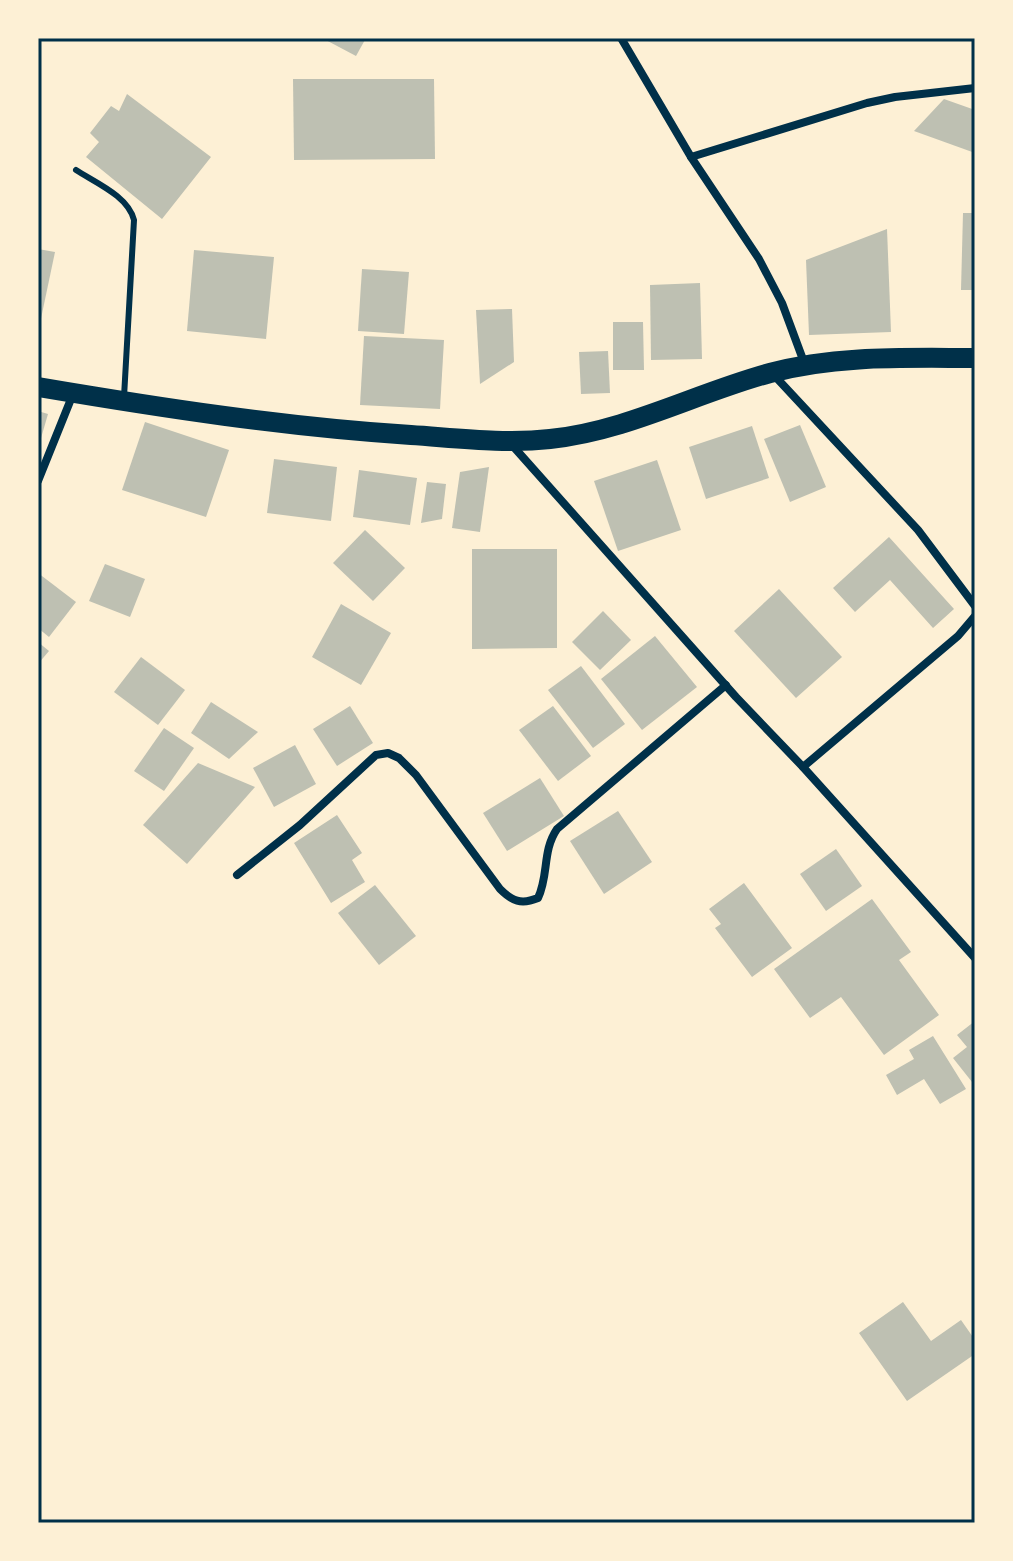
<svg xmlns="http://www.w3.org/2000/svg" width="1013" height="1561" viewBox="0 0 1013 1561" font-family="'Titillium Web',sans-serif">
  <style>
    .building { fill: #bec0b2 }
    .lines { fill: none; stroke-linecap: round; stroke-linejoin: round }
    .service { stroke: #003049; stroke-width: 6 }
    .minor { stroke: #003049; stroke-width: 8 }
    .primary { stroke: #003049; stroke-width: 20 }
    .neatline { fill: none; stroke: #003049; stroke-width: 3 }
  </style>
  <rect width="100%" height="100%" fill="#fdf0d5"/>
  <g class="building">
    <path d="M 322,38 L 366,38 L 356,56 Z"/>
    <path d="M 293,79 L 434,79 L 435,159 L 294,160 Z"/>
    <path d="M 127,94 L 211,157 L 162,219 L 86,157 L 99,142 L 90,133 L 111,106 L 119,111 Z"/>
    <path d="M 944,99 L 975,110 L 975,153 L 914,131 Z"/>
    <path d="M 963,213 L 975,213 L 975,290 L 961,290 Z"/>
    <path d="M 887,229 L 891,332 L 809,335 L 806,260 Z"/>
    <path d="M 38,249 L 55,252 L 39,328 L 38,328 Z"/>
    <path d="M 194,250 L 274,257 L 266,339 L 187,331 Z"/>
    <path d="M 362,269 L 409,272 L 404,334 L 358,331 Z"/>
    <path d="M 700,283 L 702,359 L 651,360 L 650,285 Z"/>
    <path d="M 512,309 L 514,362 L 480,384 L 476,310 Z"/>
    <path d="M 613,322 L 643,322 L 644,370 L 613,370 Z"/>
    <path d="M 364,336 L 444,340 L 440,409 L 360,405 Z"/>
    <path d="M 608,351 L 610,393 L 581,394 L 579,352 Z"/>
    <path d="M 38,411 L 48,414 L 39,445 L 38,445 Z"/>
    <path d="M 145,422 L 229,450 L 206,517 L 122,490 Z"/>
    <path d="M 800,425 L 826,487 L 790,502 L 764,439 Z"/>
    <path d="M 752,426 L 769,478 L 706,499 L 689,447 Z"/>
    <path d="M 274,459 L 337,467 L 331,521 L 267,513 Z"/>
    <path d="M 657,460 L 681,530 L 618,551 L 594,481 Z"/>
    <path d="M 489,467 L 480,532 L 452,528 L 460,472 Z"/>
    <path d="M 359,470 L 417,478 L 410,525 L 353,517 Z"/>
    <path d="M 427,482 L 446,484 L 442,519 L 421,523 Z"/>
    <path d="M 365,530 L 405,568 L 373,601 L 333,563 Z"/>
    <path d="M 889,537 L 954,609 L 933,628 L 890,580 L 855,612 L 833,588 Z"/>
    <path d="M 472,549 L 557,549 L 557,648 L 472,649 Z"/>
    <path d="M 105,564 L 145,579 L 130,617 L 89,601 Z"/>
    <path d="M 38,573 L 76,602 L 49,637 L 38,628 Z"/>
    <path d="M 779,589 L 842,657 L 796,698 L 734,631 Z"/>
    <path d="M 341,604 L 391,633 L 361,685 L 312,657 Z"/>
    <path d="M 603,611 L 631,640 L 600,670 L 572,642 Z"/>
    <path d="M 655,636 L 697,687 L 642,730 L 601,679 Z"/>
    <path d="M 38,642 L 49,651 L 38,664 Z"/>
    <path d="M 141,657 L 185,690 L 158,725 L 114,692 Z"/>
    <path d="M 581,666 L 625,724 L 593,748 L 548,690 Z"/>
    <path d="M 211,702 L 258,732 L 229,759 L 191,733 Z"/>
    <path d="M 350,706 L 373,743 L 337,766 L 313,729 Z"/>
    <path d="M 553,706 L 591,756 L 558,781 L 519,730 Z"/>
    <path d="M 164,728 L 194,748 L 164,791 L 134,771 Z"/>
    <path d="M 295,745 L 316,784 L 274,807 L 253,768 Z"/>
    <path d="M 198,763 L 255,787 L 187,864 L 143,825 Z"/>
    <path d="M 540,778 L 564,816 L 507,851 L 483,813 Z"/>
    <path d="M 618,811 L 652,862 L 604,894 L 570,841 Z"/>
    <path d="M 337,815 L 362,853 L 352,860 L 365,882 L 331,903 L 294,843 Z"/>
    <path d="M 836,849 L 862,886 L 826,911 L 800,874 Z"/>
    <path d="M 744,883 L 792,948 L 752,977 L 715,928 L 721,924 L 709,909 Z"/>
    <path d="M 375,885 L 416,936 L 379,965 L 338,913 Z"/>
    <path d="M 872,899 L 911,952 L 899,960 L 939,1015 L 884,1055 L 841,997 L 810,1018 L 774,969 Z"/>
    <path d="M 975,1021 L 975,1079 L 972,1082 L 953,1058 L 967,1047 L 957,1035 Z"/>
    <path d="M 933,1036 L 966,1089 L 940,1104 L 924,1079 L 897,1095 L 886,1075 L 914,1059 L 909,1050 Z"/>
    <path d="M 903,1302 L 931,1341 L 961,1320 L 975,1340 L 975,1354 L 907,1401 L 859,1333 Z"/>
  </g>
  <g class="lines">
    <path class="service" d="M 76,170 C 96,183 128,196 134,220 L 124,397"/>
    <g class="minor">
      <path d="M 621,38 L 691,157 L 759,259 L 782,303 L 805,365"/>
      <path d="M 691,157 L 867,103 L 895,97 L 975,88"/>
      <path d="M 772,373 L 918,530 L 975,606"/>
      <path d="M 512,445 L 736,697 L 803,767 L 975,958"/>
      <path d="M 38,481 L 73,394"/>
      <path d="M 803,767 L 958,636 L 975,616"/>
      <path d="M 237,875 L 300,825 L 376,755 L 388,753 L 399,758 L 416,775 L 500,889 C 512,901 521,905 538,898 C 549,875 542,851 557,829 L 726,685"/>
    </g>
    <path class="primary" d="M 38,387 C 162,408 286,427 411,435 C 457,438 504,444 550,439 C 627,431 696,393 770,373 C 836,355 907,358 975,358"/>
  </g>
  <rect width="1013" height="1561" fill="none" stroke="#fdf0d5" stroke-width="80"/>
  <rect x="40" y="40" width="933" height="1481" class="neatline"/>
</svg>
